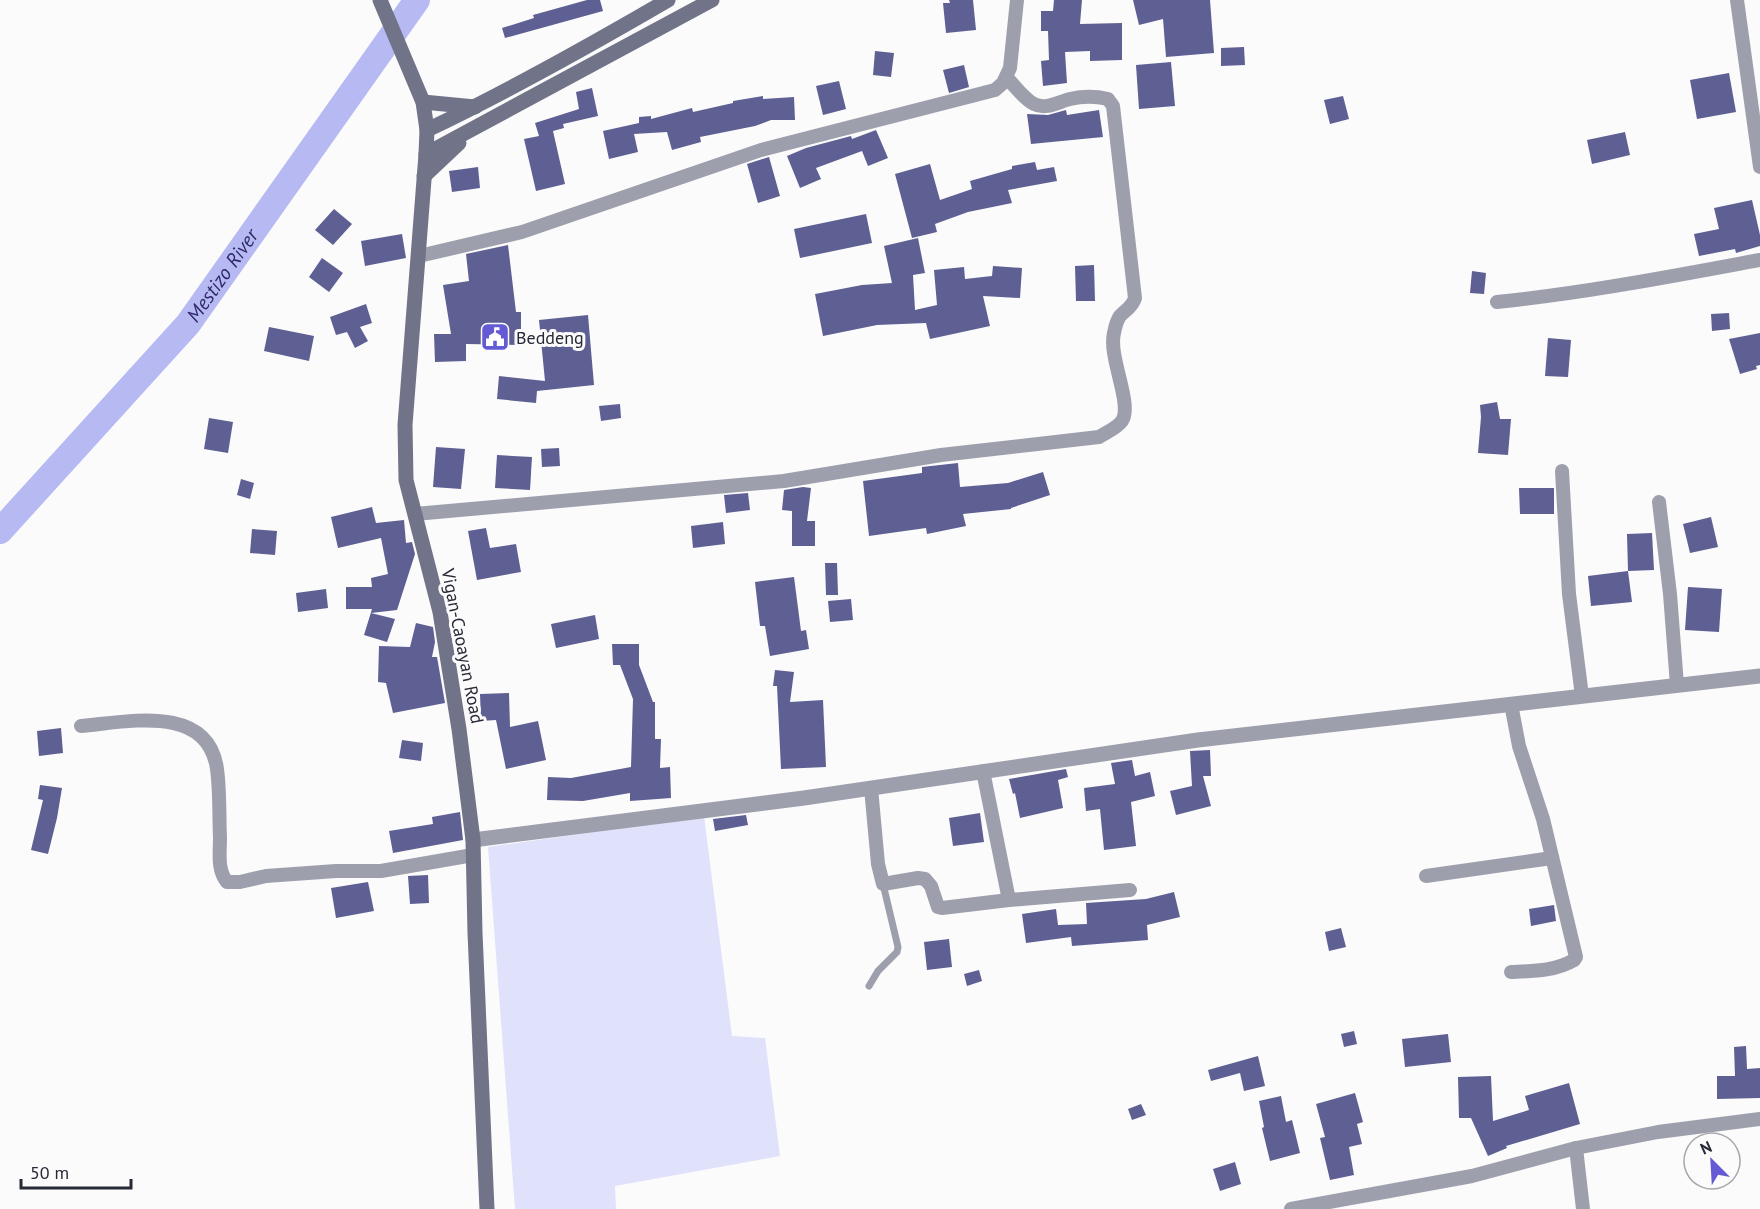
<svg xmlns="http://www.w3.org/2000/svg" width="1760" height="1209" viewBox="0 0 1760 1209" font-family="'PT Sans',sans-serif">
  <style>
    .green { fill: #e0e2fb }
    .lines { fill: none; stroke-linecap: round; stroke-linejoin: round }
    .river { stroke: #b6b9f2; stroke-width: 26 }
    .building { fill: #5e5f93 }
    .service { stroke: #9e9fad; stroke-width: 7 }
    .minor { stroke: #9e9fad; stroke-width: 14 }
    .tertiary { stroke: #9e9fad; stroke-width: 15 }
    .secondary { stroke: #717388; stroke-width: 15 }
    .labels { text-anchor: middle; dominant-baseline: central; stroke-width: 6; stroke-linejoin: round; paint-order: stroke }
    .poi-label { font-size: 18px; fill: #282936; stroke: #fbfbfb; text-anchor: start }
    .street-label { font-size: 18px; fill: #282936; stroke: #fbfbfb }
    .water-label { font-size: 20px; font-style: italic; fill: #2f296c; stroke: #fbfbfb }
  </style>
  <rect width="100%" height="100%" fill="#fbfbfb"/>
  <path class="green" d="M 704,816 L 732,1036 L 765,1038 L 780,1156 L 615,1186 L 616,1209 L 515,1209 L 488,847 Z"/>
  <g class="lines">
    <path class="river" id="s1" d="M 0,531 L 188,324 L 417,0"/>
  </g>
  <g class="building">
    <path d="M 587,0 L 600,0 L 603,11 L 505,38 L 502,28 L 534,18 L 533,15 Z"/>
    <path d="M 949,0 L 973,0 L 976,30 L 946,33 L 943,3 L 950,3 Z"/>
    <path d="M 1054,0 L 1082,0 L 1080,24 L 1122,23 L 1122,60 L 1090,61 L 1090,51 L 1065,52 L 1067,83 L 1043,86 L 1041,61 L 1049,60 L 1048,31 L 1041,31 L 1041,11 L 1053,11 Z"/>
    <path d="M 1133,0 L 1210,0 L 1214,53 L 1166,57 L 1163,19 L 1139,25 Z"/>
    <path d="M 1244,47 L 1245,65 L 1221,66 L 1221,48 Z"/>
    <path d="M 875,51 L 894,53 L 891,77 L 873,75 Z"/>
    <path d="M 1171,62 L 1175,106 L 1139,109 L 1136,65 Z"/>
    <path d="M 964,65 L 969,87 L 949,93 L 943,70 Z"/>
    <path d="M 1729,73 L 1736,112 L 1697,119 L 1690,80 Z"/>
    <path d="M 839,81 L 846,109 L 823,115 L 816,86 Z"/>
    <path d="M 592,88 L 598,116 L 563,124 L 564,128 L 553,131 L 565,184 L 536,191 L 524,139 L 539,136 L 535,123 L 579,109 L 576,92 Z"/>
    <path d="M 763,96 L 763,99 L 794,97 L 795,120 L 771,120 L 755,126 L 700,137 L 701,142 L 672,150 L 667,132 L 634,134 L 638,152 L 609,159 L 603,131 L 639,123 L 639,117 L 651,116 L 651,119 L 692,108 L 693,112 L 733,103 L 733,101 Z"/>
    <path d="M 1343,96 L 1349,119 L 1330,124 L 1324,100 Z"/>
    <path d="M 1066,110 L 1067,115 L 1099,110 L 1103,137 L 1031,144 L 1027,114 L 1048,115 Z"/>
    <path d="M 876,130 L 888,158 L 868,166 L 862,151 L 816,168 L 821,179 L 800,188 L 787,156 L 806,148 L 851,136 L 852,139 Z"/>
    <path d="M 1625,132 L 1630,155 L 1592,164 L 1587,140 Z"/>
    <path d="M 769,157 L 780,196 L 758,203 L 747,164 Z"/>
    <path d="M 1035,162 L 1037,170 L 1054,167 L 1057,181 L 1008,190 L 1012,203 L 968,212 L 935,224 L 937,232 L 912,238 L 895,174 L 930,164 L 940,200 L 972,189 L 970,181 L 1012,169 L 1012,166 Z"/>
    <path d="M 478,167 L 480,188 L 452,192 L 449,171 Z"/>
    <path d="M 1752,200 L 1760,235 L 1760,246 L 1736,253 L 1735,249 L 1699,256 L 1694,234 L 1719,229 L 1714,208 Z"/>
    <path d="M 334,209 L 352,224 L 333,245 L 315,230 Z"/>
    <path d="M 866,214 L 872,243 L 800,258 L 794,229 Z"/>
    <path d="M 402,234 L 406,258 L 365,266 L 361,241 Z"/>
    <path d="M 918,238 L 925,273 L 913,275 L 915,310 L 937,305 L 934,270 L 964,267 L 965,279 L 992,276 L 993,266 L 1022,268 L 1020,298 L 983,296 L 990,326 L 930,339 L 926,323 L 877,325 L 823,336 L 815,294 L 862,285 L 892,283 L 884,246 Z"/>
    <path d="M 508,245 L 516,312 L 521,312 L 521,345 L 466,344 L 466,361 L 435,362 L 434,334 L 451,334 L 443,285 L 469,281 L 466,254 Z"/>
    <path d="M 322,258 L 343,273 L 329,292 L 309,277 Z"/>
    <path d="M 1094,265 L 1095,301 L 1076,301 L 1075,266 Z"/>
    <path d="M 1472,271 L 1486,273 L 1484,294 L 1470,293 Z"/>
    <path d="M 366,304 L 372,323 L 360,327 L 368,341 L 355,348 L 347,332 L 336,335 L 330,317 Z"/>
    <path d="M 1729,313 L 1730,329 L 1712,331 L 1711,314 Z"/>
    <path d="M 588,315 L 594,385 L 537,391 L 536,403 L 497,399 L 499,376 L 545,381 L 539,320 Z"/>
    <path d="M 269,327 L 314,336 L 309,361 L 264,351 Z"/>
    <path d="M 1760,333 L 1760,365 L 1756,366 L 1757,369 L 1740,374 L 1729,339 Z"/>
    <path d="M 1548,338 L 1571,340 L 1568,377 L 1545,376 Z"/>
    <path d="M 1497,402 L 1500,419 L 1511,419 L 1508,455 L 1478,453 L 1481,417 L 1480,405 Z"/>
    <path d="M 620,404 L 621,418 L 601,421 L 599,406 Z"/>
    <path d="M 209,418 L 233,422 L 228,453 L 204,449 Z"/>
    <path d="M 436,447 L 465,449 L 461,489 L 433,487 Z"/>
    <path d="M 559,448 L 560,466 L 542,467 L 541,449 Z"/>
    <path d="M 497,455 L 532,457 L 530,490 L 495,488 Z"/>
    <path d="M 958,463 L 960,487 L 1008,483 L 1043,472 L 1050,495 L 1011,508 L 1011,509 L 963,514 L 966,526 L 927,534 L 926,528 L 869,536 L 863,481 L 922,473 L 922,467 Z"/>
    <path d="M 241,479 L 254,483 L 250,499 L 237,495 Z"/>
    <path d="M 803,487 L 811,488 L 807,521 L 815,521 L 815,546 L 792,546 L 792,511 L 782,510 L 784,490 Z"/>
    <path d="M 1519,488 L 1554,488 L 1554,514 L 1520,514 Z"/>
    <path d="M 748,493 L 750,510 L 726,513 L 724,495 Z"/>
    <path d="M 372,507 L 376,523 L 404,520 L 406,543 L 412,542 L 415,554 L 397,610 L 371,613 L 395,619 L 387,642 L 364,635 L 372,609 L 346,609 L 346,587 L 372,587 L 371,578 L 388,574 L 381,538 L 338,548 L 331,517 Z"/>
    <path d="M 1711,517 L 1718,547 L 1690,553 L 1683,524 Z"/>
    <path d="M 723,522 L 725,544 L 693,548 L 691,526 Z"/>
    <path d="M 486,528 L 490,548 L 516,544 L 521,572 L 477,580 L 468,531 Z"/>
    <path d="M 252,529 L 277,531 L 275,555 L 250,553 Z"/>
    <path d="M 1652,533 L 1654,570 L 1628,571 L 1627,534 Z"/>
    <path d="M 825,563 L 837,563 L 838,595 L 826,595 Z"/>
    <path d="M 1628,571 L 1632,602 L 1591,606 L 1588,576 Z"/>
    <path d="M 794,577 L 801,631 L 806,630 L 809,649 L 770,656 L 765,626 L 760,626 L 755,582 Z"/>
    <path d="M 1688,587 L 1722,589 L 1719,632 L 1685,630 Z"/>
    <path d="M 326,589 L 328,608 L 298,612 L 296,593 Z"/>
    <path d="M 851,599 L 853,620 L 830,622 L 828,601 Z"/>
    <path d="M 595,615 L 599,639 L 556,648 L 551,624 Z"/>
    <path d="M 416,623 L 433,627 L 435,642 L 432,657 L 437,657 L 445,703 L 393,713 L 386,683 L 378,682 L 379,646 L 410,647 Z"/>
    <path d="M 612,644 L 639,644 L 639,665 L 653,702 L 655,702 L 655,739 L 661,739 L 660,768 L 670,767 L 671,798 L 630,801 L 630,793 L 583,801 L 547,800 L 548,777 L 571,778 L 631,767 L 633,699 L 620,665 L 613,665 Z"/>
    <path d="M 775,670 L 794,672 L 790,702 L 823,700 L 826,767 L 781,769 L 777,686 L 773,686 Z"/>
    <path d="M 509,693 L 510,727 L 538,721 L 546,760 L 506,769 L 496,720 L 481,721 L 480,694 Z"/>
    <path d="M 61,728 L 63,753 L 39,756 L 37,731 Z"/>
    <path d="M 402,740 L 423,743 L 421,761 L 399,758 Z"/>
    <path d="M 1210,750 L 1211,776 L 1203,776 L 1211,806 L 1176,815 L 1170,791 L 1192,786 L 1190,751 Z"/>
    <path d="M 1132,760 L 1135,776 L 1150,772 L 1155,796 L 1131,802 L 1136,846 L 1104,850 L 1100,809 L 1086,811 L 1084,788 L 1115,784 L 1111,763 Z"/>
    <path d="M 1066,769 L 1068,777 L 1058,780 L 1063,808 L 1020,818 L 1015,793 L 1013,794 L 1009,779 Z"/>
    <path d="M 40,785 L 62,788 L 57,818 L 48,854 L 31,850 L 43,800 L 38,799 Z"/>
    <path d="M 460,812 L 463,840 L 393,853 L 389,831 L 433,824 L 432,817 Z"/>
    <path d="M 980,813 L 984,842 L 953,846 L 949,818 Z"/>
    <path d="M 746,815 L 748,825 L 715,831 L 713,819 Z"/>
    <path d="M 428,875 L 429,903 L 410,904 L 408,876 Z"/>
    <path d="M 368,882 L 374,911 L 336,918 L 331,888 Z"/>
    <path d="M 1174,892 L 1180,917 L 1147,925 L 1148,940 L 1072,946 L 1071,937 L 1026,943 L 1022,914 L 1056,909 L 1058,925 L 1087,924 L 1086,903 L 1146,899 Z"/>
    <path d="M 1554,905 L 1556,921 L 1531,926 L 1529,909 Z"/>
    <path d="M 1341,928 L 1346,947 L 1329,951 L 1325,932 Z"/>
    <path d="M 949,939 L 952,967 L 927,970 L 924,942 Z"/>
    <path d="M 979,970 L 982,981 L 967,986 L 964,974 Z"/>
    <path d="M 1354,1031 L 1357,1044 L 1344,1047 L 1341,1034 Z"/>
    <path d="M 1448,1034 L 1451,1062 L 1405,1067 L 1402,1039 Z"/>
    <path d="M 1746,1046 L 1747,1069 L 1760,1068 L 1760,1098 L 1717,1099 L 1717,1076 L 1735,1076 L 1734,1047 Z"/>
    <path d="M 1258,1056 L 1265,1086 L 1244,1091 L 1240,1073 L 1211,1081 L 1208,1070 Z"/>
    <path d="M 1491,1076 L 1493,1121 L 1529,1110 L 1525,1096 L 1569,1083 L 1580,1124 L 1506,1146 L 1507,1148 L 1488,1156 L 1471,1118 L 1459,1118 L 1458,1077 Z"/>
    <path d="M 1355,1093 L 1363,1122 L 1357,1124 L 1362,1144 L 1349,1147 L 1354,1175 L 1330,1180 L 1320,1138 L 1325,1137 L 1316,1104 Z"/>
    <path d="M 1281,1096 L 1286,1122 L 1292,1120 L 1300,1153 L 1270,1161 L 1262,1128 L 1264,1127 L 1259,1101 Z"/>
    <path d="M 1141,1104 L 1146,1115 L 1132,1120 L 1128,1109 Z"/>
    <path d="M 1235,1162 L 1241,1184 L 1220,1191 L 1213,1169 Z"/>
  </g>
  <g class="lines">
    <path class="service" d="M 869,986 L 878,971 L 897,952 L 898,947 L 883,884"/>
    <g class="minor">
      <path d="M 1737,0 L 1760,167"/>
      <path d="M 419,256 L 522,232 L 761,150 L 995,90 L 1003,83 L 1010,68 L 1017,0"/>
      <path d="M 1497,302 C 1586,293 1673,276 1760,260"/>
      <path d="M 1562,471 L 1569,594 L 1582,696"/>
      <path d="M 1659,502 L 1670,594 L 1677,685"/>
      <path d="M 415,514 L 784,481 L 941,455 L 1099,437 C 1107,432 1117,428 1122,421 C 1133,404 1108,357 1114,333 C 1115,328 1117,320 1120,316 C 1126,309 1132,308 1135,298 L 1113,106 L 1108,99 C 1095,96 1083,96 1070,99 C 1058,102 1046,110 1034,104 C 1024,99 1015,86 1007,78"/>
      <path d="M 81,726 C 127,722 208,703 217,769 C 220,791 219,815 220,838 C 220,853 217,870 227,882 L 240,882 L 266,876 L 336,871 L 381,871 L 473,855"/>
      <path d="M 983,771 L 1009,900"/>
      <path d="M 871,788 L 878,864 L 883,884 L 918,878 L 925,879 L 931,886 L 938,907 L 942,908 L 1009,900 L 1130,890"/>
      <path d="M 1426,876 L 1552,858"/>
      <path d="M 1511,972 C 1532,971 1556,971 1574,960 L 1576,957 L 1543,819 L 1519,746 L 1511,704"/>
      <path d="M 1576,1148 L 1583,1209"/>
      <path d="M 1291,1209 L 1472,1176 L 1576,1148 L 1658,1132 L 1760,1119"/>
    </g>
    <path class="tertiary" d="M 473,840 L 804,798 L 1198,740 L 1760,676"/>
    <g class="secondary">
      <path d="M 380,0 L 423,102 L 427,130 L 426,154 L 405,425 L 406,480 L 440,612 L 459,729 L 473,840 L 475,933 L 487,1209"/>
      <path d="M 423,102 L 475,107"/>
      <path d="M 427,130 C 509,91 589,46 668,0"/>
      <path d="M 426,154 L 712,0"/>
      <path d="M 424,176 L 459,143"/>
    </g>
  </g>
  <defs>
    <g id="civic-square" transform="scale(1.5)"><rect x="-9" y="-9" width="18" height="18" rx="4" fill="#645ad3" stroke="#fbfbfb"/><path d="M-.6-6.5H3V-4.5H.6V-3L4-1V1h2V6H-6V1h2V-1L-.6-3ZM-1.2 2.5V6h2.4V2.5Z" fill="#fff"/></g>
  </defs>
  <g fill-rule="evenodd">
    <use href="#civic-square" x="495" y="337"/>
  </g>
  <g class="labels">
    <g class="poi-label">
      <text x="516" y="337">Beddeng</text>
    </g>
    <g class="street-label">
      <text transform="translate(463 646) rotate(79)">Vigan-Caoayan Road</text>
    </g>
    <g class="water-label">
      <text stroke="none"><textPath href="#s1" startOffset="339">Mestizo River</textPath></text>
    </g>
  </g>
  <g transform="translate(1712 1161) rotate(336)"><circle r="28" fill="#fbfbfb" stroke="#a7a7ac" stroke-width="1.5"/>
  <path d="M0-4.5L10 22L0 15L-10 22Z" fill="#645ad3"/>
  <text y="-9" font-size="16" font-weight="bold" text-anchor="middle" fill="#282936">N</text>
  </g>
  <path d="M21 1179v9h110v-9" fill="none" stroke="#282936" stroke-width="3"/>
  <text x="30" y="1179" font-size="18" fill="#282936" stroke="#fbfbfb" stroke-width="4.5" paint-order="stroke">50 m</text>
</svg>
